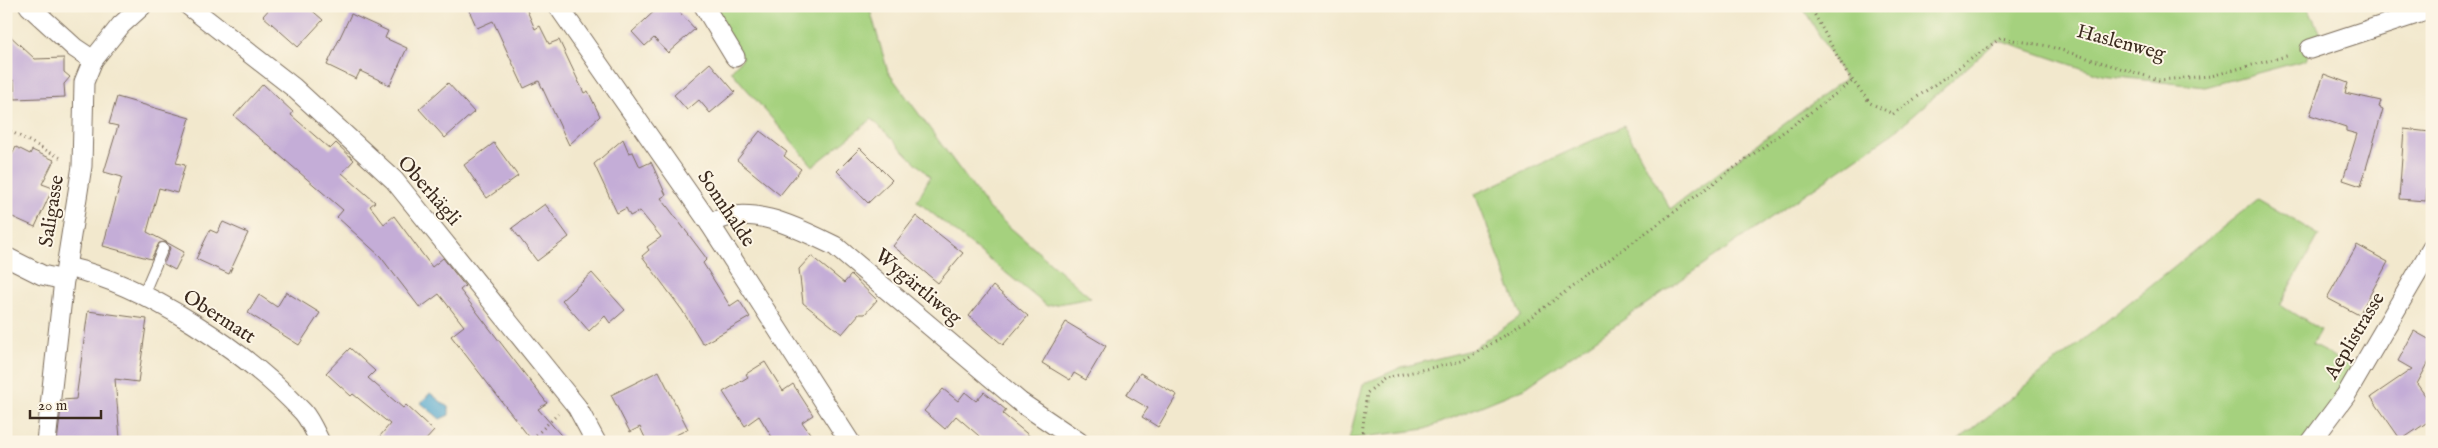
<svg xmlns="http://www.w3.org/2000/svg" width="2438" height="448" viewBox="0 0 2438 448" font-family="'IM FELL English',serif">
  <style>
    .green { fill: #a5d17e; stroke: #707e4e }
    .water { fill: #50a6cd; stroke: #466876 }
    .building { fill: #c4add7 }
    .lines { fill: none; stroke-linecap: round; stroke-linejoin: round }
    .lane-casing { stroke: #7b6c5b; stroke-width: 12 }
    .street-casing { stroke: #7b6c5b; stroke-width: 21 }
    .path { stroke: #7b6c5b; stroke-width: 3; stroke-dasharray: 1 4; stroke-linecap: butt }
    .lane { stroke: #fff; stroke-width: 10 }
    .street { stroke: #fff; stroke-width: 19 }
    .labels { text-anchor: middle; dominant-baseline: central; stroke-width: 4; stroke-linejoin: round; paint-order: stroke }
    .street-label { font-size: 20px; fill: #3b2a1e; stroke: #fcf5e5 }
  </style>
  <rect width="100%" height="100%" fill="#fcf5e5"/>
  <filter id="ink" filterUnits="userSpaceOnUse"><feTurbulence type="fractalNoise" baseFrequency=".02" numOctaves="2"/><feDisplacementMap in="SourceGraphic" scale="10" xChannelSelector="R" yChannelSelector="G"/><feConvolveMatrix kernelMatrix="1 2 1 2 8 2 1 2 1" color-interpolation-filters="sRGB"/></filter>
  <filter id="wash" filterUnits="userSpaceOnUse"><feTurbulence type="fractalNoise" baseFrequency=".0096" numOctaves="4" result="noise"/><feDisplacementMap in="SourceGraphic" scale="20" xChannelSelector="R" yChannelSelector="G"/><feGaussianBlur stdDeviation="1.12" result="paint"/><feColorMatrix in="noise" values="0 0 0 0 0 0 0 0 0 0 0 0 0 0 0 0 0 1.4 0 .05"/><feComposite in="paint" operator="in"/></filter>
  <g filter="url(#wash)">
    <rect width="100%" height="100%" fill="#f2e8cd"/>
    <g class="green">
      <path d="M 710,6 L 869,6 L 888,72 L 989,209 L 1091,298 L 1047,306 L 917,201 L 930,177 L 872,119 L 813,166 L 731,71 L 743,58 Z"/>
      <path d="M 1802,6 L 2307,6 L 2322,37 L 2310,49 L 2306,60 L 2205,87 L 2102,75 L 1998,40 L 1893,133 L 1525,388 L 1425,429 L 1349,439 L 1363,384 L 1402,367 L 1471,350 L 1521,316 L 1475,194 L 1624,126 L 1670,209 L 1845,79 Z"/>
      <path d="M 2258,199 L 2319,235 L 2280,305 L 2320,330 L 2312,345 L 2361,371 L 2308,442 L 1956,442 Z"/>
    </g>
    <path class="water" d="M 430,393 L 449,408 L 449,415 L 440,419 L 421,403 Z"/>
    <g id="blocks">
      <g class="building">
        <path d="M 272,6 L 307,6 L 323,20 L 298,47 L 263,16 Z"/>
        <path d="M 467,6 L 525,6 L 535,29 L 540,26 L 549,44 L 559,40 L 584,93 L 588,91 L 600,116 L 569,145 L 539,81 L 524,88 L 493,21 L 477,28 Z"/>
        <path d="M 660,6 L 674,6 L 695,29 L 668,53 L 654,38 L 645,46 L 632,32 Z"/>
        <path d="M 351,14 L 388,31 L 385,38 L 407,48 L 390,85 L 360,71 L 356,79 L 327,65 Z"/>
        <path d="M 6,32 L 35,59 L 64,58 L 64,72 L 70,77 L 64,84 L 65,97 L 15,99 L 14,81 L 6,74 Z"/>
        <path d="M 710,63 L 735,92 L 710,113 L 699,100 L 687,110 L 674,95 Z"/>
        <path d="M 2324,74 L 2348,83 L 2345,93 L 2381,101 L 2379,107 L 2383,109 L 2361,186 L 2343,180 L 2357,134 L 2346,131 L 2346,127 L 2310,115 Z"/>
        <path d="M 448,83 L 474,112 L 445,138 L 419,109 Z"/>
        <path d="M 263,84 L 293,112 L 291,115 L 330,149 L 336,143 L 354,160 L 342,173 L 375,202 L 370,206 L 384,224 L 394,216 L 432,267 L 443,258 L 465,286 L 460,290 L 547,403 L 538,409 L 567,442 L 533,442 L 451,336 L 464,326 L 439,294 L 420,308 L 380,256 L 337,217 L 343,210 L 234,116 Z"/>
        <path d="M 117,97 L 190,118 L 176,163 L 185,165 L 177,193 L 159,188 L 147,232 L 166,242 L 159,243 L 151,259 L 103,246 L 122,177 L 104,172 L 118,126 L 109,124 Z"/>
        <path d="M 2404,129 L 2430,132 L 2426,201 L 2399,199 Z"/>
        <path d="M 760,131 L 787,152 L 784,156 L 801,169 L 780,195 L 737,160 Z"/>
        <path d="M 623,139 L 629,153 L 633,152 L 640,167 L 651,162 L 666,195 L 661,198 L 707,259 L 703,263 L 730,306 L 739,300 L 750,317 L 703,344 L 682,310 L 642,256 L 649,250 L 647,247 L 661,237 L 640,211 L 630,216 L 626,208 L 617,213 L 594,164 Z"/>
        <path d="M 494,143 L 518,176 L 487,198 L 464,165 Z"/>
        <path d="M 16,147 L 30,154 L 32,150 L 54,160 L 42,184 L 53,188 L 35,227 L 6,214 L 6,166 Z"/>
        <path d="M 860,148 L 892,180 L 868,203 L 837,171 Z"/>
        <path d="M 545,204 L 569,237 L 537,261 L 512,228 Z"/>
        <path d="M 916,216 L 963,253 L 938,283 L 893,246 Z"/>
        <path d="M 223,222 L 248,233 L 229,274 L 196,259 L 210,230 L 217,233 Z"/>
        <path d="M 166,242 L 184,252 L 175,270 L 164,264 L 170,248 Z"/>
        <path d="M 2357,245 L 2388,262 L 2359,315 L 2327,298 Z"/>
        <path d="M 811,256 L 844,283 L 851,275 L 877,300 L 865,314 L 859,314 L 842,334 L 803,303 L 799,269 Z"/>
        <path d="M 592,273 L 625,310 L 610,323 L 605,316 L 589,331 L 562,300 Z"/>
        <path d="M 993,286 L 1028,316 L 1003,345 L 969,316 Z"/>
        <path d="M 286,292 L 320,313 L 299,345 L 248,313 L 259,295 L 277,307 Z"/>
        <path d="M 88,311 L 147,319 L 138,382 L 115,379 L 120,438 L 96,442 L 57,442 L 62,400 L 76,399 Z"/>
        <path d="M 1066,322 L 1106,346 L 1086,380 L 1074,373 L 1070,380 L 1042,363 Z"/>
        <path d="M 2414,331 L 2432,341 L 2432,356 L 2417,384 L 2432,405 L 2432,419 L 2401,440 L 2371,397 L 2412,369 L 2398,361 Z"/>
        <path d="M 350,348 L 375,371 L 368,378 L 403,408 L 406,405 L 434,431 L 424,442 L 375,442 L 390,424 L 353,394 L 351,396 L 326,373 Z"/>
        <path d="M 765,362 L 783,391 L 793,384 L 813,415 L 802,422 L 816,442 L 775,442 L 759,416 L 745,426 L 723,392 L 748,377 L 746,374 Z"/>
        <path d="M 659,371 L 688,429 L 662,442 L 647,442 L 640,427 L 630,432 L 611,395 Z"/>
        <path d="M 1140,373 L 1177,395 L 1158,427 L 1142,417 L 1148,408 L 1126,395 Z"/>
        <path d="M 943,389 L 958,401 L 965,392 L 976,401 L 984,392 L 1006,410 L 1003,414 L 1037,442 L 986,442 L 956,416 L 945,429 L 924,411 Z"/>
      </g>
    </g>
  </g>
  <g filter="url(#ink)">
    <use href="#blocks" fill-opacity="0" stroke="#7b6c5b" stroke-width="1"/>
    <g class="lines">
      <g class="lane-casing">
        <path id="lane" d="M 143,295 L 163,248"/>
      </g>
      <g class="street-casing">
        <g id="street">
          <path d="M 29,6 L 75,48 L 93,60"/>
          <path d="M 189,6 L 293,87 L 394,180 L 577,407 L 596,442"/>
          <path d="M 558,6 L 710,224 L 850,442"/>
          <path d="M 704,6 L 735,57"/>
          <path d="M 2310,49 L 2432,9"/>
          <path d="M 710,224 C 748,201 800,229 835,246 L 1020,402 L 1079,442"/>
          <path d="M 6,257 L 42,275 L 64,280"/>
          <path d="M 67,267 C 147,285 247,352 303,412 C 310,420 315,432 320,442"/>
          <path d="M 46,442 L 64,280 L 82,166 L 84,82 L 93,60 L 121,25 L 142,6"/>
          <path d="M 2311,442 L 2346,395 L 2432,248"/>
        </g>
      </g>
      <g class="path">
        <path d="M 1810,6 L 1846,72 L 1870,103 L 1893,114 L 2001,38 L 2048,46 L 2159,80 L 2211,76 L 2290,55"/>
        <path d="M 6,129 L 61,158"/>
        <path d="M 529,442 L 558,414"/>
        <path d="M 1361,442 L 1367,393 L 1385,378 L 1462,361 L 1509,333 L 1853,81"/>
      </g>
      <use href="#lane" class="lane"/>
      <use href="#street" class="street"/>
    </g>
  </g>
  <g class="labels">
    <g class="street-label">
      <text transform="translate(2121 43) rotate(15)">Haslenweg</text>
      <text transform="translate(429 191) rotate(49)">Oberhägli</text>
      <text transform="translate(726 209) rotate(56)">Sonnhalde</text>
      <text transform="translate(52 211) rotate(-81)">Saligasse</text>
      <text transform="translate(918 287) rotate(40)">Wygärtliweg</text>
      <text transform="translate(219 317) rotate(33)">Obermatt</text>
      <text transform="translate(2355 336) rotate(-59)">Aeplistrasse</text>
    </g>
  </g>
  <rect width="2438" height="448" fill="none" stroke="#fcf5e5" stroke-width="25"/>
  <path d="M30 410v8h71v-8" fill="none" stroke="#3b2a1e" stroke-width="2.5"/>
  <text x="38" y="410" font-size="15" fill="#3b2a1e" stroke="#fcf5e5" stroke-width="4" paint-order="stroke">20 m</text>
</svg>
